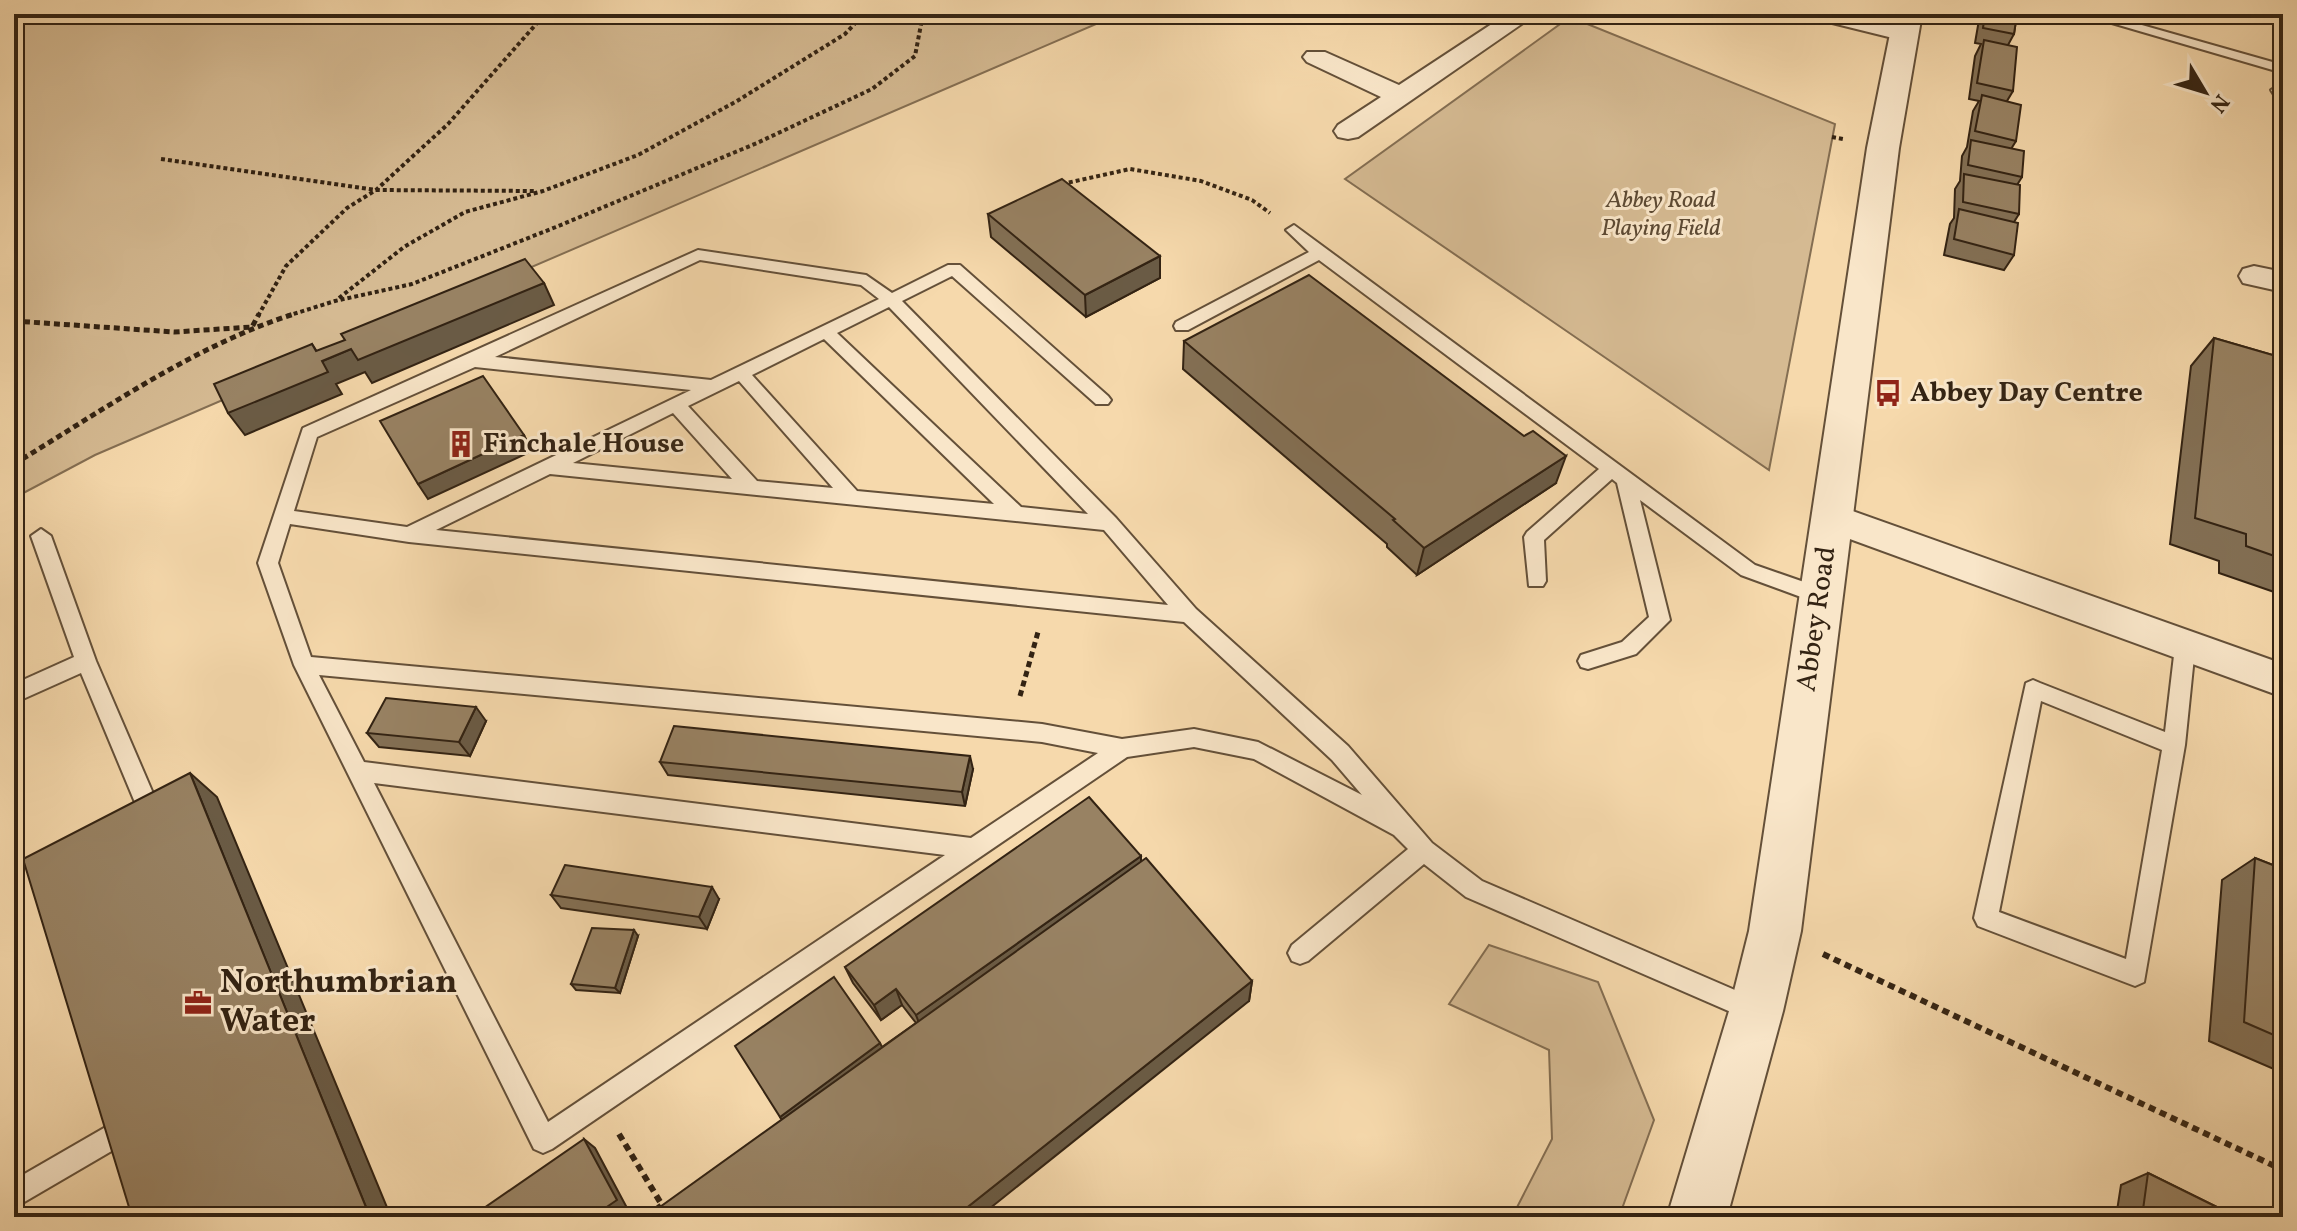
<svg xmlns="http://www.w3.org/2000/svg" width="2297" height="1231" viewBox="0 0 2297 1231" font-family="Vollkorn,serif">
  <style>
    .green { fill: #d5ba92; stroke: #846e52; stroke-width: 2 }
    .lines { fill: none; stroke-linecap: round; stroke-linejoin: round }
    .service-casing { stroke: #645039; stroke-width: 4 }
    .minor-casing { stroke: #645039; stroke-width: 4 }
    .tertiary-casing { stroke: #645039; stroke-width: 4 }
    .path-far2 { stroke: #332313; stroke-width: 4; stroke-dasharray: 4 3; stroke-linecap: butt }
    .path-far1 { stroke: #332313; stroke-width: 5; stroke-dasharray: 6 4; stroke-linecap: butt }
    .path { stroke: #332313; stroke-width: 6; stroke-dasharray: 7 5; stroke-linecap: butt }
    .service { fill: #f9e6c9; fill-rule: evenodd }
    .minor { fill: #f9e6c9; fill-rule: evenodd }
    .tertiary { fill: #f9e6c9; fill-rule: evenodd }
    .wall { fill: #837055; stroke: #332313; stroke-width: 2 }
    .shaded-wall { fill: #6a5b45; stroke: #332313; stroke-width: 2 }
    .building { fill: #988263; stroke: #332313; stroke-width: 2 }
    .labels { text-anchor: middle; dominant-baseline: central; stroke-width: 6; stroke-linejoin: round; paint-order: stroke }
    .far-park-label { font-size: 24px; font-style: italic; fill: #5c4933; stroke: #f9e6c9 }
    .poi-label { font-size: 28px; font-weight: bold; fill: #332313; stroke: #f9e6c9; text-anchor: start }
    .street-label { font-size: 28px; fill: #332313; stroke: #f9e6c9 }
    .near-poi-label { font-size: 34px; font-weight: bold; fill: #332313; stroke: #f9e6c9; text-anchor: start }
  </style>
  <rect width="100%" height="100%" fill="#f6d9ac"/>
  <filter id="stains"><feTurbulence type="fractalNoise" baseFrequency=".0025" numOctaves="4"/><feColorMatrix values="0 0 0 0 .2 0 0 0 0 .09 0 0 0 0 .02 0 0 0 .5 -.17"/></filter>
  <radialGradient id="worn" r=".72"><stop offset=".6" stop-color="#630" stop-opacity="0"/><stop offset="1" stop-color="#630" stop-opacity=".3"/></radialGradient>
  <g class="green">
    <path d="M 14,14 L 1104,14 L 1110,18 L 95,455 L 14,498 Z"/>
    <path d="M 1570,17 L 1835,124 L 1769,470 L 1345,179 Z"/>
    <path d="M 1489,945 L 1598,982 L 1654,1120 L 1619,1217 L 1512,1217 L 1552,1139 L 1549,1050 L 1449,1004 Z"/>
  </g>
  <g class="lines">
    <g class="service-casing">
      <g id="service">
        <path d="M 2081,14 L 2103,14 L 2283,65 L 2283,73 Z"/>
        <path d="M 2278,86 L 2283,87 L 2283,102 L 2278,101 L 2271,90 Z"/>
        <path d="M 1294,225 L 1755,565 L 1827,590 L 1830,596 L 1827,602 L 1820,604 L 1741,575 L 1640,500 L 1670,620 L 1636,654 L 1588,669 L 1581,667 L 1578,661 L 1581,655 L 1622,642 L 1649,617 L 1617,483 L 1612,479 L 1544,540 L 1546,581 L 1543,586 L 1529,586 L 1524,537 L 1527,532 L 1599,469 L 1319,260 L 1188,330 L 1176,330 L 1174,326 L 1176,322 L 1309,252 L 1286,230 Z"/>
        <path d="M 698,250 L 866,275 L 892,293 L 948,265 L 960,265 L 1108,396 L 1111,400 L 1108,404 L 1096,404 L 952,276 L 902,301 L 1116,518 L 1196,609 L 1348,746 L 1432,843 L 1482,881 L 1765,1003 L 1768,1011 L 1765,1019 L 1756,1023 L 1747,1019 L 1466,897 L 1424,864 L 1308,961 L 1300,964 L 1292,961 L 1288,953 L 1292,945 L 1408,849 L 1394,835 L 1254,759 L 1194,747 L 1127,757 L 552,1149 L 543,1153 L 534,1149 L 294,665 L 258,563 L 303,428 ZM 700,260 L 861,285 L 879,299 L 711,380 L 495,357 ZM 889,307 L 1088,514 L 1021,507 L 837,333 ZM 824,339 L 994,504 L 857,491 L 752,375 ZM 475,367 L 691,390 L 407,527 L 294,511 L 317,437 ZM 739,381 L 833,488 L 757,481 L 688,406 ZM 673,413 L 732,479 L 573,463 ZM 550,474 L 1104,530 L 1168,605 L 436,530 ZM 290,524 L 409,542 L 1184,622 L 1332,760 L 1362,795 L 1258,742 L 1194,729 L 1122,739 L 1042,724 L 311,657 L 278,563 ZM 319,675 L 1042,742 L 1098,753 L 971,838 L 364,762 ZM 374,783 L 945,855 L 548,1122 Z"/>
        <path d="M 41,529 L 51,536 L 96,661 L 158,805 L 155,812 L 147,815 L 139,812 L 81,673 L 14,703 L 14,684 L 74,657 L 31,536 Z"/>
        <path d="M 2185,639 L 2192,641 L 2195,647 L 2185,745 L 2144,982 L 2135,986 L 1978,926 L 1974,918 L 2026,683 L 2033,680 L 2040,683 L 2165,732 L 2175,647 L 2178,641 ZM 2041,701 L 2162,750 L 2126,959 L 1999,912 Z"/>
        <path d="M 130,1113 L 139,1117 L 143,1126 L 139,1135 L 14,1208 L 14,1180 Z"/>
      </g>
    </g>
    <g class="minor-casing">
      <g id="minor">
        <path d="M 1507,14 L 1536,14 L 1358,137 L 1348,139 L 1338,137 L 1334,131 L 1338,125 L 1381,97 L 1307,62 L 1303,57 L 1307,52 L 1325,52 L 1399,85 Z"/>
        <path d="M 1813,14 L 1857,14 L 1914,28 L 1918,33 L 1914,38 L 1905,41 L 1816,19 Z"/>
        <path d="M 2254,266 L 2283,272 L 2283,292 L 2243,283 L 2239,276 L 2243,269 Z"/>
        <path d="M 1830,503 L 2283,664 L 2283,697 L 1817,527 L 1812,517 L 1817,507 Z"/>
      </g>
    </g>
    <g class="tertiary-casing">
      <path id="tertiary" d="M 1894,14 L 1922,14 L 1899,148 L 1801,931 L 1783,1011 L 1727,1217 L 1667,1217 L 1729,1011 L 1749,931 L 1867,148 Z"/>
    </g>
    <g class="path-far2">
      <path d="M 1832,137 L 1843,139"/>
      <path d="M 161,159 L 376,190 L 534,191"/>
      <path d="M 1062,184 L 1130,169 L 1201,181 L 1252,200 L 1270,213"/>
      <path d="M 339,298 L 404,247 L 465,212 L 543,191 L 638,155 L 737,101 L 845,34 L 864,14"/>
      <path d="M 258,316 L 286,266 L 347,208 L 376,190 L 448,124 L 545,14"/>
      <path d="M 287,316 L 335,301 L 412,284 L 556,227 L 757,143 L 872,89 L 915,56 L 923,14"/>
    </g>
    <g class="path-far1">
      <path d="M 14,321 L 174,332 L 252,327 L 259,314"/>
      <path d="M 14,464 C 102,411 195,345 294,314"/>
      <path d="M 1020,696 L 1038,632"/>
    </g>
    <g class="path">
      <path d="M 1823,954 L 2283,1170"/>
      <path d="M 619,1134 L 662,1205 L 646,1217"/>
    </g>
    <use href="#service" class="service"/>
    <use href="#minor" class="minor"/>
    <use href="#tertiary" class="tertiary"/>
  </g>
  <g class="wall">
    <path d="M 1980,14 L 2017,14 L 2014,34 L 2008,45 L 2013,91 L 2007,101 L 2016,141 L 2011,149 L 2022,177 L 2017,185 L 2019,214 L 2014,222 L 2014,255 L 2004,270 L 1944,255 L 1950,224 L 1954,218 L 1955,189 L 1960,181 L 1962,156 L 1967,147 L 1973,111 L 1979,101 L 1969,99 L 1975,56 L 1981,44 L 1975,43 Z"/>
    <path d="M 2250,14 L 2283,14 L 2283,24 Z"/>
    <path d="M 988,214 L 1160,256 L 1160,278 L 1086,317 L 991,237 Z"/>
    <path d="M 2214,338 L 2283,358 L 2283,595 L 2219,573 L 2219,561 L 2170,544 L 2191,366 Z"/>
    <path d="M 1184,341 L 1524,436 L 1556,483 L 1417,575 L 1387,547 L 1387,544 L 1183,369 Z"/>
    <path d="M 486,721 L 470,756 L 379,747 L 367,733 Z"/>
    <path d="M 660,762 L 973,769 L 965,806 L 668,775 Z"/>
    <path d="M 1141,856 L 1141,861 L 1252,981 L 1249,1001 L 882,1047 L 916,1023 L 902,1005 L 881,1020 L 853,983 L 845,967 Z"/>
    <path d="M 2255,858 L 2283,869 L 2283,1073 L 2209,1041 L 2222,880 Z"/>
    <path d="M 551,895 L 719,899 L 707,929 L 561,908 Z"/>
    <path d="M 638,936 L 620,993 L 576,990 L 571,984 Z"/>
    <path d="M 2148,1173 L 2237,1217 L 2116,1217 L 2121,1185 Z"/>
  </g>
  <g class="shaded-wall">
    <path d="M 1160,256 L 1160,278 L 1086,317 L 1085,295 Z"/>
    <path d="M 544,283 L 554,305 L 372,383 L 365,372 L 336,384 L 342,394 L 245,435 L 228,413 L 312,344 L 323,361 L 351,349 Z"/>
    <path d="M 524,435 L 532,451 L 428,499 L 418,484 Z"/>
    <path d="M 1566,456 L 1556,483 L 1417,575 L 1424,548 Z"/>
    <path d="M 476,707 L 486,721 L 470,756 L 459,742 Z"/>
    <path d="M 970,756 L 973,769 L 965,806 L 962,792 Z"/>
    <path d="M 190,773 L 217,797 L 391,1217 L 370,1217 Z"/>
    <path d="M 1141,856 L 1141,874 L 922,1031 L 916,1015 Z"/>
    <path d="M 712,887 L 719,899 L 707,929 L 699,917 Z"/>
    <path d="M 634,930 L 638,936 L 620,993 L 615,988 Z"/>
    <path d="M 1252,981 L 1249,1001 L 979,1217 L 955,1217 Z"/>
    <path d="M 896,989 L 902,1005 L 881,1020 L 874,1005 Z"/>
    <path d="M 880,1043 L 885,1053 L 786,1126 L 780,1117 Z"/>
    <path d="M 584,1139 L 595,1148 L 627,1208 L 614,1217 L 592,1217 Z"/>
  </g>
  <g class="building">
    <path d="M 1985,14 L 2017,14 L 2014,34 L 1983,28 Z"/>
    <path d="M 1984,40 L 2017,47 L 2013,91 L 1977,83 Z"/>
    <path d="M 1982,95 L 2021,105 L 2016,141 L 1975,131 Z"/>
    <path d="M 1971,140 L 2024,151 L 2022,177 L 1968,165 Z"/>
    <path d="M 1964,174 L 2020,185 L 2019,214 L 1963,202 Z"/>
    <path d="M 1062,179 L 1160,256 L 1085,295 L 988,214 Z"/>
    <path d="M 1959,209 L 2018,223 L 2014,255 L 1954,239 Z"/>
    <path d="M 525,259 L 544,283 L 358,360 L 351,349 L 322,361 L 328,372 L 228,413 L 214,384 L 312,344 L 316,351 L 345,340 L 341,334 Z"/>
    <path d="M 1309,275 L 1524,436 L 1533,431 L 1566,456 L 1424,548 L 1393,520 L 1395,519 L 1184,341 Z"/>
    <path d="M 2214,338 L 2283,358 L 2283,559 L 2246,546 L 2246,534 L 2195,518 Z"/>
    <path d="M 483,376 L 524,435 L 418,484 L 380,421 Z"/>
    <path d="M 386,698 L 476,707 L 459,742 L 367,733 Z"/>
    <path d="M 674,726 L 970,756 L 962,792 L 660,762 Z"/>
    <path d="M 190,773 L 370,1217 L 132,1217 L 23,859 Z"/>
    <path d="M 1089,797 L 1141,856 L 916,1015 L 896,989 L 874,1005 L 845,967 Z"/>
    <path d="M 1146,858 L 1252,981 L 955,1217 L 646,1217 Z"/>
    <path d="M 2255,858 L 2283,869 L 2283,1039 L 2244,1022 Z"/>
    <path d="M 565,865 L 712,887 L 699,917 L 551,895 Z"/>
    <path d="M 592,928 L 634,930 L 615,988 L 571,984 Z"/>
    <path d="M 834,977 L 880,1043 L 780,1117 L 735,1046 Z"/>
    <path d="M 584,1139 L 617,1200 L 592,1217 L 471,1217 Z"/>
    <path d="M 2148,1173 L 2237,1217 L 2142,1217 Z"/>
  </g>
  <defs>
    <g id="bus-bare" transform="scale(2.16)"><path d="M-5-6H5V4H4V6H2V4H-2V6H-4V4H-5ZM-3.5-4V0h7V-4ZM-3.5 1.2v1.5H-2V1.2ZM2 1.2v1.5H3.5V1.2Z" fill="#8f2418" stroke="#f9e6c9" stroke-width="2.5" paint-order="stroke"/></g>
    <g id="building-bare" transform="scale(2.16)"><path d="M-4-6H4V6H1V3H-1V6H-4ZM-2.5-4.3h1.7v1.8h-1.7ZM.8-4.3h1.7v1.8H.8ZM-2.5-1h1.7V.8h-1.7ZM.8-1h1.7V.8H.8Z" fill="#8f2418" stroke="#f9e6c9" stroke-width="2.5" paint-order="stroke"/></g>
    <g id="office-bare" transform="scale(2.16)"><path d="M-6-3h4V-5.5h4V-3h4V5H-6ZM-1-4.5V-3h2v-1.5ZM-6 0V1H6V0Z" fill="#8f2418" stroke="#f9e6c9" stroke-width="2.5" paint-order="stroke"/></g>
  </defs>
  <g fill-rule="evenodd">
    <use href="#bus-bare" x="1888" y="393"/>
    <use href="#building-bare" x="461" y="444"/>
    <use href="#office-bare" x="198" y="1003"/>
  </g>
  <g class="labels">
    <g class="far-park-label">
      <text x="1661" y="201">Abbey Road<tspan x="1661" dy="28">Playing Field</tspan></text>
    </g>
    <g class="poi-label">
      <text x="1910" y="393">Abbey Day Centre</text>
      <text x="483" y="444">Finchale House</text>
    </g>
    <g class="street-label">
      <text transform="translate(1817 619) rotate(-82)">Abbey Road</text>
    </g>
    <g class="near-poi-label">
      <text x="220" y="983">Northumbrian<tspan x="220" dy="39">Water</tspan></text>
    </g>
  </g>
  <rect width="2297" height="1231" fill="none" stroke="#f6d9ac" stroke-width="48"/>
  <rect x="16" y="16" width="2265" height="1199" fill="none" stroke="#332313" stroke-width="4"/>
  <rect x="24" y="24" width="2249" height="1183" fill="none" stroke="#332313" stroke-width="2"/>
  <g transform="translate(2205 92) rotate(128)" stroke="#f9e6c9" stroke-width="6" paint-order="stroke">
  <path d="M0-6L14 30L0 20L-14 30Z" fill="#332313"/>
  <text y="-12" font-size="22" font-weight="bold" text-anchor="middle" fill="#332313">N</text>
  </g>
  <rect width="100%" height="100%" filter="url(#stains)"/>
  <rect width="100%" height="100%" fill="url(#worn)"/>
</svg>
